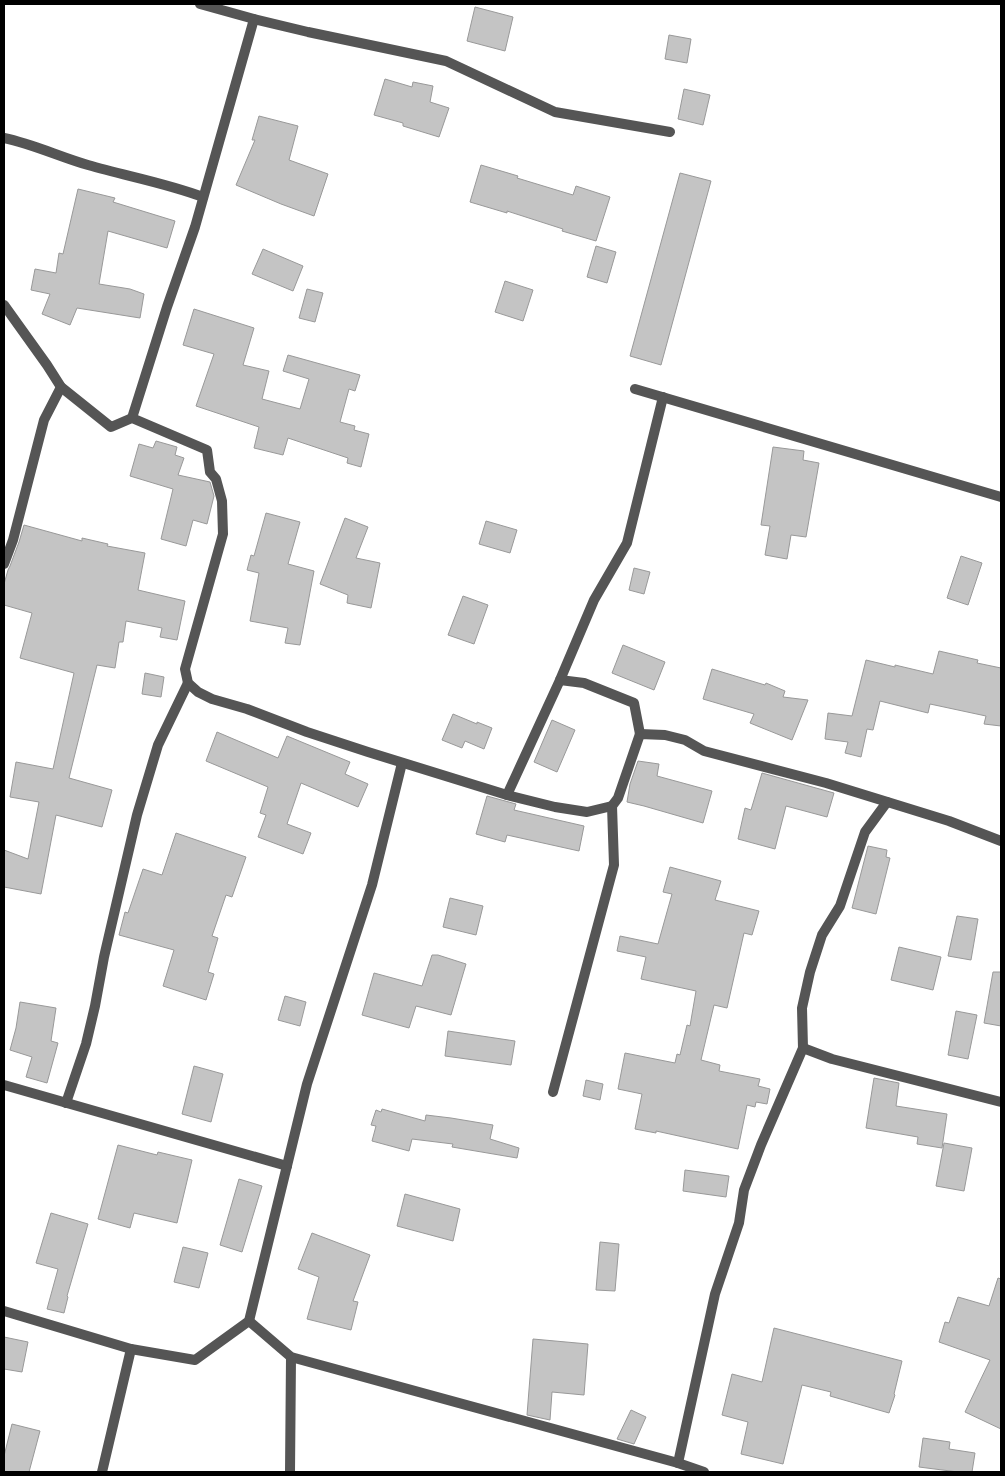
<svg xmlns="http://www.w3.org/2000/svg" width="1005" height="1476" viewBox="0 0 1005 1476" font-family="'Open Sans',sans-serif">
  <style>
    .building { fill: #c4c4c4; stroke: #999 }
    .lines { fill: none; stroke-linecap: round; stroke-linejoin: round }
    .minor { stroke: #555; stroke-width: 10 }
  </style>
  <rect width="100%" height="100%" fill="#fff"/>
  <g class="building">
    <path d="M 475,7 L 513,17 L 505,51 L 467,41 Z"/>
    <path d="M 669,35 L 691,39 L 687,63 L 665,59 Z"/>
    <path d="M 385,79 L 412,87 L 413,82 L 433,86 L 430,102 L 449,108 L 439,137 L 403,126 L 403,123 L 374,115 Z"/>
    <path d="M 684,89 L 710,95 L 703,125 L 678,119 Z"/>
    <path d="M 259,116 L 298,126 L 289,160 L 328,174 L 314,216 L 281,204 L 236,185 L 255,140 L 252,140 Z"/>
    <path d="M 481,165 L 518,176 L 517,178 L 573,195 L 576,186 L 610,197 L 596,241 L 562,231 L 563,229 L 507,211 L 507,213 L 470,202 Z"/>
    <path d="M 680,173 L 711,181 L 661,365 L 630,356 Z"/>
    <path d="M 78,189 L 115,198 L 113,202 L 175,221 L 167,248 L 108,231 L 99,284 L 130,289 L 144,294 L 140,318 L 77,308 L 70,325 L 42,314 L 50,294 L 31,290 L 35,269 L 56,273 L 59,253 L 63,254 Z"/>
    <path d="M 596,246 L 616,252 L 607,283 L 587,277 Z"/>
    <path d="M 263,249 L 303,266 L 293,291 L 252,274 Z"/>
    <path d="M 505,281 L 533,290 L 523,321 L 495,312 Z"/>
    <path d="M 307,289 L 323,293 L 315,322 L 299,318 Z"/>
    <path d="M 194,309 L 254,328 L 243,365 L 269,371 L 262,399 L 300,409 L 309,379 L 283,371 L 288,355 L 360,375 L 355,391 L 349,389 L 340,422 L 355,426 L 354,430 L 369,434 L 361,467 L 347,463 L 348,458 L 288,438 L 283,455 L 254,448 L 259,427 L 196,406 L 214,354 L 183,345 Z"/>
    <path d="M 156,441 L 177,447 L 175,455 L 184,458 L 178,475 L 210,482 L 214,496 L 207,524 L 193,520 L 186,546 L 161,539 L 173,489 L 130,476 L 139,444 L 153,448 Z"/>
    <path d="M 773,447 L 804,451 L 803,460 L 819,463 L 806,537 L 791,535 L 787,559 L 765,555 L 770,526 L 761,525 Z"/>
    <path d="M 266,513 L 300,522 L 288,564 L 314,571 L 300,645 L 285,643 L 288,628 L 250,621 L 259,573 L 247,570 L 251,555 L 254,556 Z"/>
    <path d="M 345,518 L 368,527 L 356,558 L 380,563 L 371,608 L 347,603 L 348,595 L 320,584 Z"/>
    <path d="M 486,521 L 517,530 L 510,553 L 479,544 Z"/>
    <path d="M 24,525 L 82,541 L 82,538 L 108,544 L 107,546 L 145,553 L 138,590 L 185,601 L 177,640 L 160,637 L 162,628 L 126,621 L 123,642 L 119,642 L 115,668 L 97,665 L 69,778 L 112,790 L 102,827 L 56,815 L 41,894 L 4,887 L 4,850 L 28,859 L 39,802 L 10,797 L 16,762 L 53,769 L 74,673 L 20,658 L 32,613 L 4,605 L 4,584 L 8,570 L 10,566 L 19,542 Z"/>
    <path d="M 961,556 L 982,563 L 968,605 L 947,598 Z"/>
    <path d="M 634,568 L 650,572 L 644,594 L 629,590 Z"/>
    <path d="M 463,596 L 488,605 L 474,644 L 448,635 Z"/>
    <path d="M 623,645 L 665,662 L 654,690 L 612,673 Z"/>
    <path d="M 939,651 L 978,660 L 977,663 L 1001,668 L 1001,726 L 984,724 L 986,716 L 930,704 L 928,713 L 880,701 L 873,730 L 867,729 L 861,757 L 845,753 L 848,742 L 825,739 L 828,713 L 852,716 L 866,660 L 895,667 L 895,665 L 933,674 Z"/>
    <path d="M 712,669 L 765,685 L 766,683 L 785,691 L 783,697 L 808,700 L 792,740 L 750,723 L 754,714 L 703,699 Z"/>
    <path d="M 145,673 L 164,677 L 161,697 L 142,694 Z"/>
    <path d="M 453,714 L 477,724 L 477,722 L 492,728 L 484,749 L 465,741 L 462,748 L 442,740 Z"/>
    <path d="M 552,720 L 575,730 L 557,772 L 534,762 Z"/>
    <path d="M 217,732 L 278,758 L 287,736 L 350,762 L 345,774 L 368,784 L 358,807 L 301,783 L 287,824 L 311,833 L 303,854 L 258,837 L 266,815 L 260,813 L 268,787 L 206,761 Z"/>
    <path d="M 638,761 L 659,764 L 657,776 L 712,791 L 703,823 L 644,806 L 627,802 L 630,784 Z"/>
    <path d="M 762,773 L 834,793 L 827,817 L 786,806 L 775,849 L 738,839 L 745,808 L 751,810 Z"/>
    <path d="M 487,796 L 516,804 L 514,810 L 584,826 L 579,851 L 507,835 L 505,842 L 476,834 Z"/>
    <path d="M 176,833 L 246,857 L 232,897 L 226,895 L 212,936 L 218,938 L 208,972 L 214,974 L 206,1000 L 163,986 L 174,950 L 119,935 L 125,912 L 128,913 L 143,869 L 162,875 Z"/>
    <path d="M 868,846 L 887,850 L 886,857 L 890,858 L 876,914 L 852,908 Z"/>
    <path d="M 670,867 L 721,881 L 715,900 L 759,911 L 752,935 L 744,933 L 727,1008 L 714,1005 L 701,1060 L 720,1065 L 719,1071 L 760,1079 L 758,1086 L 770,1089 L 767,1104 L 756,1102 L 755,1107 L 747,1105 L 738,1149 L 656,1131 L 656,1133 L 635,1129 L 642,1094 L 618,1089 L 625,1053 L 675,1063 L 677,1054 L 680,1055 L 687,1025 L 690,1026 L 696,991 L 641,979 L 646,957 L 617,951 L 620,936 L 658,944 L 672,894 L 663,892 Z"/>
    <path d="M 450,898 L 483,906 L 476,935 L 443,927 Z"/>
    <path d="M 957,916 L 978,919 L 971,960 L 948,956 Z"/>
    <path d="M 899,947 L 941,957 L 933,990 L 891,980 Z"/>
    <path d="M 432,955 L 438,955 L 466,964 L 451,1015 L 416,1006 L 409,1028 L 362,1015 L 374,973 L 422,986 Z"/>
    <path d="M 993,972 L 1001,972 L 1001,1026 L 984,1023 Z"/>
    <path d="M 285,996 L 306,1002 L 300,1026 L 278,1020 Z"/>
    <path d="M 20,1002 L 56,1008 L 51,1041 L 58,1043 L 47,1083 L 26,1077 L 32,1057 L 10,1050 L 16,1028 Z"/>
    <path d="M 956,1011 L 977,1015 L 968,1059 L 948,1055 Z"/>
    <path d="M 448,1031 L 515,1041 L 511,1065 L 445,1056 Z"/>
    <path d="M 194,1066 L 223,1074 L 211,1122 L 182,1114 Z"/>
    <path d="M 874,1078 L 899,1083 L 896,1106 L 947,1114 L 942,1148 L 917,1144 L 918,1137 L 866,1128 Z"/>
    <path d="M 586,1080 L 603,1084 L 600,1100 L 583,1096 Z"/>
    <path d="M 382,1109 L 425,1121 L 426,1115 L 451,1118 L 493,1125 L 490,1139 L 519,1148 L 517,1158 L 452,1147 L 453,1144 L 412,1139 L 409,1151 L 372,1141 L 376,1126 L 371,1125 L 376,1110 L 381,1112 Z"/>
    <path d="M 944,1143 L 972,1148 L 964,1191 L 936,1186 Z"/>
    <path d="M 118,1145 L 157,1155 L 158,1152 L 192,1160 L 177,1223 L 134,1213 L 130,1228 L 98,1219 Z"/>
    <path d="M 685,1170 L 729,1176 L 726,1197 L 683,1191 Z"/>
    <path d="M 239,1179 L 262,1186 L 242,1252 L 220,1245 Z"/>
    <path d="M 405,1194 L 460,1209 L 453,1241 L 397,1226 Z"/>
    <path d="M 51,1213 L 88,1224 L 67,1296 L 68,1297 L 64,1313 L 47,1309 L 58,1269 L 36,1263 Z"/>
    <path d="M 312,1233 L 370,1255 L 353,1301 L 358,1302 L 351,1330 L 307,1319 L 319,1277 L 298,1269 Z"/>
    <path d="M 600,1242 L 619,1244 L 615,1291 L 596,1290 Z"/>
    <path d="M 183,1247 L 208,1253 L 199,1288 L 174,1282 Z"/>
    <path d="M 998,1278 L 1001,1279 L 1001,1429 L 965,1412 L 990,1360 L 939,1342 L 945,1322 L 949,1323 L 958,1297 L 989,1306 Z"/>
    <path d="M 774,1328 L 902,1361 L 894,1394 L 895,1395 L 889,1413 L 830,1396 L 831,1392 L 802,1385 L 783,1464 L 741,1454 L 748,1422 L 722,1415 L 732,1374 L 762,1382 Z"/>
    <path d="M 4,1337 L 28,1342 L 22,1372 L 4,1369 Z"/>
    <path d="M 533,1339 L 588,1344 L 584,1395 L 552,1392 L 550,1420 L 527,1415 Z"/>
    <path d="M 631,1410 L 646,1417 L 634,1444 L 617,1439 Z"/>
    <path d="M 12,1424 L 40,1431 L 29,1472 L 4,1472 L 4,1456 Z"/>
    <path d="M 923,1438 L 950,1442 L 949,1449 L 975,1453 L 972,1472 L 958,1472 L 919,1467 Z"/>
  </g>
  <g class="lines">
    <g class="minor">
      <path d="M 200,4 L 254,19 L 308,32 L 446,61 L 555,112 L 670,132"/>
      <path d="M 4,138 C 33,144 60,157 88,165 C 126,176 166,183 203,197"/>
      <path d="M 4,305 L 47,365 L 61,387 L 111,427 L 132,418 L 207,450 L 210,472 L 216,479 L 222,501 L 223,534 L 185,669 L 188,683 L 198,692 L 212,699 L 247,709 L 307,732 L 368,752 L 507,795 L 555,807 L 587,812 L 612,806"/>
      <path d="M 635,389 L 1001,497"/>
      <path d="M 132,418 L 167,307 L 195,227 L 254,19"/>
      <path d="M 4,564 L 13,540 L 44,420 L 61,387"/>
      <path d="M 560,680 L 584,683 L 634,703 L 640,734"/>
      <path d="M 507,795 L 560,680 L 594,600 L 627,543 L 663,397"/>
      <path d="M 803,1048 L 832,1059 L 1001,1102"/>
      <path d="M 4,1085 L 287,1166"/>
      <path d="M 553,1092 L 614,865 L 612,806 L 618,798 L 640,734 L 665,735 L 685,740 L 704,751 L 826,783 L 949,821 L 1001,841"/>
      <path d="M 66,1103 L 86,1044 L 95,1006 L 104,957 L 137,815 L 158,745 L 188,683"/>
      <path d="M 4,1311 L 131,1349 L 195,1360 L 249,1321 L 307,1084 L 372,885 L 402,763"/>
      <path d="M 249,1321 L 291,1357 L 678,1463 L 704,1472"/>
      <path d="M 678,1463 L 715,1294 L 739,1223 L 744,1190 L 761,1145 L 803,1048 L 802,1008 L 810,972 L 822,935 L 840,906 L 865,832 L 887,802"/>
      <path d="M 102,1472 L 131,1349"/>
      <path d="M 290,1472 L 291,1357"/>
    </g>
  </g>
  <rect width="1005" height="1476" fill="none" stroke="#000000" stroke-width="10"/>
</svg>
